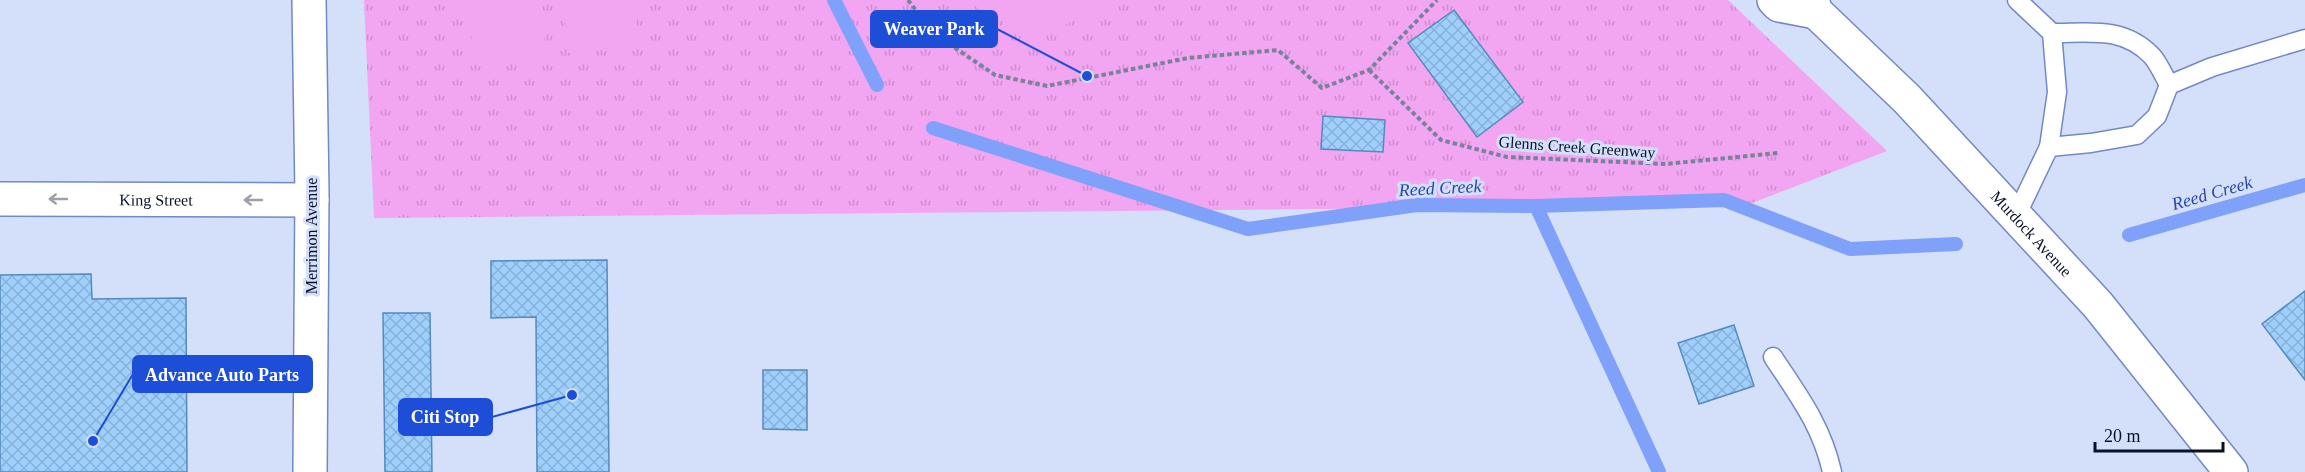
<svg xmlns="http://www.w3.org/2000/svg" width="2305" height="472" viewBox="0 0 2305 472" font-family="Georgia,serif">
  <style>
    .grass { fill: url(#grass-tufts) }
    .pitch { fill: #f2a5f1 }
    .lines { fill: none; stroke-linecap: round; stroke-linejoin: round }
    .stream { stroke: #7fa1f9; stroke-width: 14 }
    .building { fill: url(#building-cross-hatch); stroke: #558bbc; stroke-width: 1.5 }
    .service-casing { stroke: #7189c5; stroke-width: 21 }
    .minor-casing { stroke: #7189c5; stroke-width: 36 }
    .tertiary-casing { stroke: #7189c5; stroke-width: 36 }
    .primary-casing { stroke: #7189c5; stroke-width: 36 }
    .path { stroke: #78829b; stroke-width: 4; stroke-dasharray: 4.5 3; stroke-linecap: butt }
    .service { stroke: #fff; stroke-width: 18 }
    .minor { stroke: #fff; stroke-width: 33 }
    .tertiary { stroke: #fff; stroke-width: 33 }
    .primary { stroke: #fff; stroke-width: 33 }
    .oneway { stroke: #9da0a9 }
    .labels { text-anchor: middle; dominant-baseline: central; stroke-width: 6; stroke-linejoin: round; paint-order: stroke }
    .street-label { font-size: 16px; fill: #0a1229; stroke: #d4dff9 }
    .water-label { font-size: 18px; font-style: italic; fill: #2946aa; stroke: #d4dff9 }
    .leader { fill: none; stroke: #1d4ed8; stroke-width: 2 }
    .callout-dot { fill: #1d4ed8; stroke: #d4dff9; stroke-width: 2 }
    .callout { fill: #1d4ed8; stroke: #1d4ed8; stroke-width: 2 }
    .callout-label { font-size: 18px; text-anchor: middle; font-weight: bold; fill: #fff }
  </style>
  <defs>
    <pattern id="grass-tufts" width="24" height="20" patternUnits="userSpaceOnUse" patternTransform="scale(1.5)"><rect width="24" height="20" fill="#f2a5f1"/><path d="M3 7l-1-3M5 7V3M7 7l1-3M15 17l-1-3M17 17v-4M19 17l1-3" fill="none" stroke="#ce8dcf"/></pattern>
    <pattern id="building-cross-hatch" width="8" height="8" patternUnits="userSpaceOnUse" patternTransform="scale(1.5)"><rect width="8" height="8" fill="#9fcffc"/><path d="M0 0l8 8M0 8l8-8" fill="none" stroke="#88b1d8"/></pattern>
  </defs>
  <rect width="100%" height="100%" fill="#d4dff9"/>
  <path class="grass" d="M 364,0 L 1728,0 L 1887,151 L 1747,205 L 374,218 Z"/>
  <g class="pitch">
    <path d="M 468,0 L 541,0 L 546,57 L 474,64 Z"/>
    <path d="M 563,0 L 635,0 L 639,46 L 568,53 Z"/>
    <path d="M 975,0 L 1113,0 L 1044,36 L 981,13 Z"/>
  </g>
  <g class="lines">
    <g class="stream">
      <path d="M 834,0 L 877,85"/>
      <path d="M 933,128 L 1248,229 L 1417,205 L 1536,206 L 1724,200 L 1850,249 L 1956,244"/>
      <path d="M 1536,206 L 1659,472"/>
      <path d="M 2129,235 L 2305,185"/>
    </g>
  </g>
  <g class="building">
    <path d="M 1454,10 L 1523,102 L 1477,137 L 1408,43 Z"/>
    <path d="M 1323,116 L 1385,120 L 1383,152 L 1321,149 Z"/>
    <path d="M 607,260 L 609,472 L 537,472 L 536,317 L 491,318 L 491,261 Z"/>
    <path d="M 91,274 L 92,299 L 186,298 L 187,472 L 0,472 L 0,275 Z"/>
    <path d="M 2305,291 L 2305,380 L 2262,324 Z"/>
    <path d="M 383,313 L 430,313 L 432,472 L 385,472 Z"/>
    <path d="M 1734,325 L 1754,386 L 1699,404 L 1678,343 Z"/>
    <path d="M 763,370 L 807,370 L 807,430 L 763,429 Z"/>
  </g>
  <g class="lines">
    <g class="service-casing">
      <g id="service">
        <path d="M 2052,33 C 2090,33 2123,26 2152,56 C 2159,64 2164,76 2169,85"/>
        <path d="M 2049,147 L 2091,143 L 2137,135 L 2157,116 L 2169,85 L 2212,67 L 2305,39"/>
        <path d="M 2016,216 L 2049,147 L 2057,92 L 2052,33 L 2017,0"/>
        <path d="M 1773,357 C 1798,395 1822,426 1832,472"/>
      </g>
    </g>
    <g class="minor-casing">
      <g id="minor">
        <path id="s1" d="M 0,199 L 312,200"/>
      </g>
    </g>
    <g class="tertiary-casing">
      <g id="tertiary">
        <path d="M 1774,0 L 1779,5 L 1816,12"/>
        <path id="s2" d="M 1812,0 L 1816,12 L 1907,99 L 2098,305 L 2231,472"/>
      </g>
    </g>
    <g class="primary-casing">
      <path id="primary" d="M 309,0 L 312,193 L 310,472"/>
    </g>
    <g class="path">
      <path d="M 908,0 L 933,33 L 995,75 L 1047,86 L 1188,58 L 1278,50 L 1322,88 L 1369,70 L 1437,0"/>
      <path d="M 1369,70 L 1441,140 L 1507,157 L 1666,164 L 1778,153"/>
    </g>
    <use href="#service" class="service"/>
    <use href="#minor" class="minor"/>
    <use href="#tertiary" class="tertiary"/>
    <use href="#primary" class="primary"/>
  </g>
  <defs><path id="oneway-shaft" d="M-6 0H5M1.5-3L5.5 0L1.5 3" fill="none" stroke-width="1.6" stroke-linecap="round" stroke-linejoin="round" transform="scale(1.5)"/></defs>
  <g class="oneway">
    <use href="#oneway-shaft" transform="translate(58 199) rotate(-180)"/>
    <use href="#oneway-shaft" transform="translate(253 200) rotate(-180)"/>
  </g>
  <g class="labels">
    <g class="street-label">
      <text transform="translate(1577 147) rotate(4)">Glenns Creek Greenway</text>
      <text stroke="none"><textPath href="#s1" startOffset="156">King Street</textPath></text>
      <text stroke="none"><textPath href="#s2" startOffset="322">Murdock Avenue</textPath></text>
      <text transform="translate(311 236) rotate(-90)">Merrimon Avenue</text>
    </g>
    <g class="water-label">
      <text transform="translate(1440 188) rotate(-3)">Reed Creek</text>
      <text transform="translate(2212 193) rotate(-16)">Reed Creek</text>
    </g>
  </g>
  <path class="leader" d="M1087 76L997 29M93 441L133 374M572 395L492 417"/>
  <g class="callout-dot">
    <circle cx="1087" cy="76" r="6"/>
    <circle cx="93" cy="441" r="6"/>
    <circle cx="572" cy="395" r="6"/>
  </g>
  <g class="callout">
    <rect x="871" y="11" width="126" height="36" rx="6"/>
    <rect x="133" y="356" width="179" height="36" rx="6"/>
    <rect x="399" y="399" width="93" height="36" rx="6"/>
  </g>
  <g class="callout-label">
    <text x="934" y="35">Weaver Park</text>
    <text x="222" y="381">Advance Auto Parts</text>
    <text x="445" y="423">Citi Stop</text>
  </g>
  <path d="M2095 442v9h128v-9" fill="none" stroke="#0a1229" stroke-width="3"/>
  <text x="2104" y="442" font-size="18" fill="#0a1229" stroke="#d4dff9" stroke-width="4.5" paint-order="stroke">20 m</text>
</svg>
